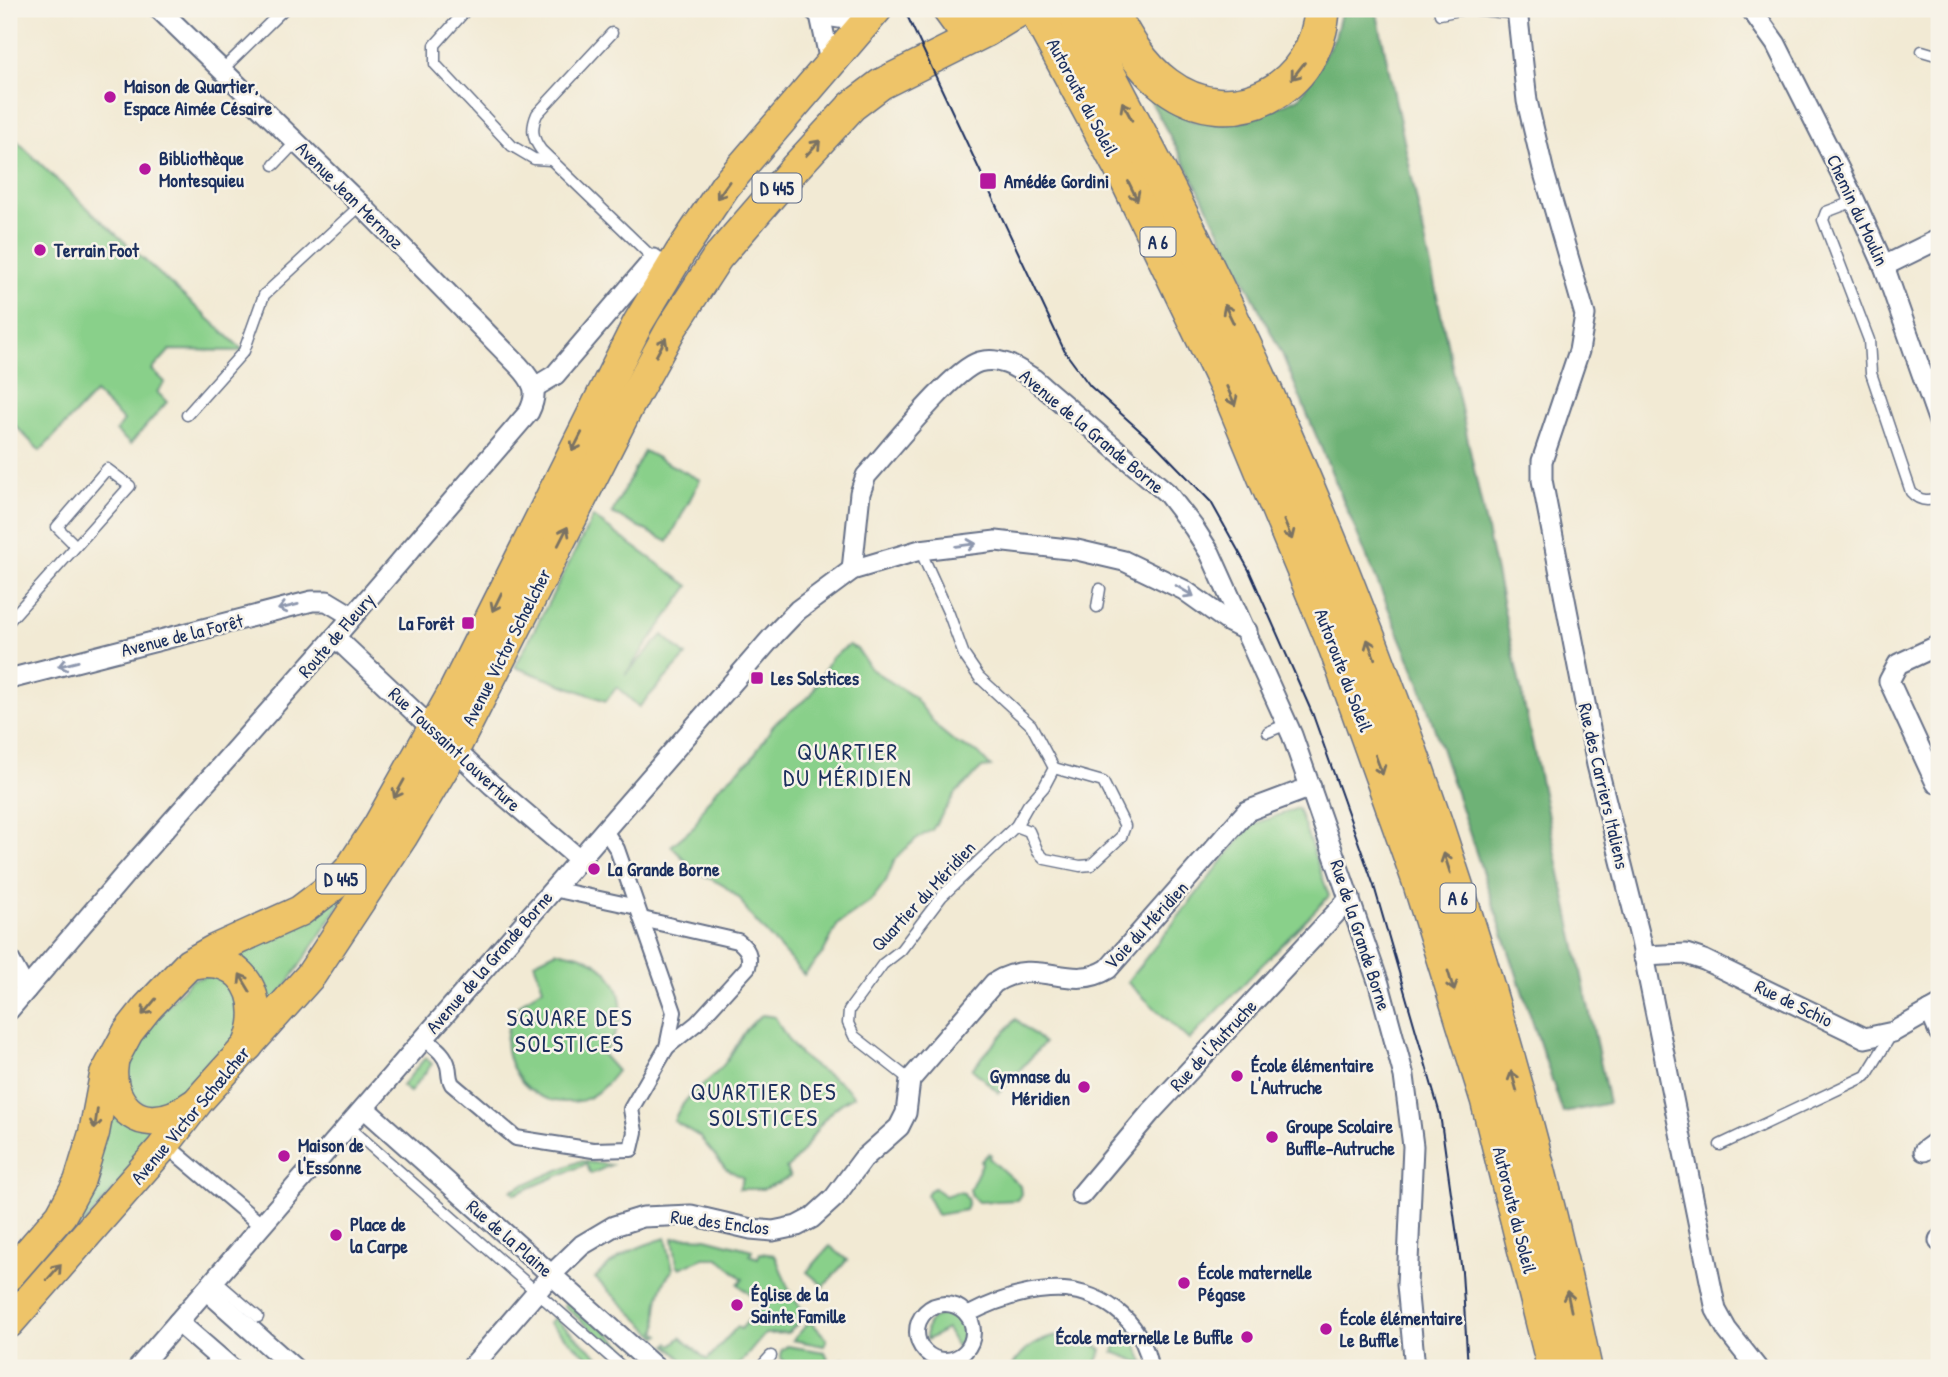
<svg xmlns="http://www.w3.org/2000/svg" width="1948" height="1377" viewBox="0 0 1948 1377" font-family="'Patrick Hand',sans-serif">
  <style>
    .green { fill: #89d08a; stroke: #528074; stroke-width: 2 }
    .forest { fill: #6eb276; stroke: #44706a; stroke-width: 2 }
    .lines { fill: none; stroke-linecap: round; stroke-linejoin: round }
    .service-casing { stroke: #667087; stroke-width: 13 }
    .pedestrian-casing { stroke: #667087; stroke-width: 18 }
    .minor-casing { stroke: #667087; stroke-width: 23 }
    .primary-casing { stroke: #667087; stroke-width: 33 }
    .motorway-casing { stroke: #667087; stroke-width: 38 }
    .service { stroke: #fff; stroke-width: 10 }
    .pedestrian { stroke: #fff; stroke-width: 14 }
    .minor { stroke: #fff; stroke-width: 19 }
    .primary { stroke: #eec469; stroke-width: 30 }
    .motorway { stroke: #eec469; stroke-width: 35 }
    .tram { stroke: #1b2f5e; stroke-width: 2 }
    .oneway { stroke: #7a7263 }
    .oneway2 { stroke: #8d97ae }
    .poi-dot { fill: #b5179e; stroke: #f7f3e8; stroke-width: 2.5 }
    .labels { text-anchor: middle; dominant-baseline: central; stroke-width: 5; stroke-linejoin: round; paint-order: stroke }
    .shield { fill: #f7f3e8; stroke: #5d6a87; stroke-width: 2 }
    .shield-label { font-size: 18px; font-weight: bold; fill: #1b2f5e }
    .poi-label { font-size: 19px; font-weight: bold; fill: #1b2f5e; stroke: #f7f3e8; text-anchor: start }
    .street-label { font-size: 19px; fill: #1b2f5e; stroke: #f7f3e8 }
    .quarter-label { font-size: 23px; letter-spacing: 2px; fill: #1b2f5e; stroke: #f7f3e8 }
  </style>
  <rect width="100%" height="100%" fill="#f7f3e8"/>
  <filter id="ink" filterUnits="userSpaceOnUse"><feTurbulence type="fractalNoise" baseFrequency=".0143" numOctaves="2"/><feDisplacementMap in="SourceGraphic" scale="14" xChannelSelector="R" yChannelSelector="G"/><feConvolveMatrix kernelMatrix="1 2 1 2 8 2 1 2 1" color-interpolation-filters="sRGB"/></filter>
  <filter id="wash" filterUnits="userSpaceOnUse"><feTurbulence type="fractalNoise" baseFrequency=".00686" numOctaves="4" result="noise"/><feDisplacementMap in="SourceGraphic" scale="28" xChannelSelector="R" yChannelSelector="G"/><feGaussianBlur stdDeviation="1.57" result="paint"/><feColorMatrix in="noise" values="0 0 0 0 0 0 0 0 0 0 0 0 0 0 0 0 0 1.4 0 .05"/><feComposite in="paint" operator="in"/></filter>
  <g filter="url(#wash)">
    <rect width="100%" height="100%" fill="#f2ead4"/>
    <g class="green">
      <path d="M 9,133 L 58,181 L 244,351 L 170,350 L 152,370 L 165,382 L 157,392 L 167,402 L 130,444 L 116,431 L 124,421 L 95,393 L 40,451 L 9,419 Z"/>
      <path d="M 644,451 L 700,480 L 668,542 L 612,513 Z"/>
      <path d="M 593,517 L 689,586 L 625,675 L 663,635 L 686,656 L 639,707 L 617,687 L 606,701 L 515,667 Z"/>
      <path d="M 849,645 L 857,649 L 871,669 L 914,697 L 939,729 L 956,743 L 978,753 L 991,767 L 982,768 L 956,793 L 932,830 L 916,839 L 895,859 L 886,881 L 870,902 L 838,924 L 823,953 L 804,975 L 748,913 L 740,899 L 723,885 L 697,872 L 671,846 L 694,827 L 705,805 L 717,789 L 751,759 L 775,723 L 811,695 L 831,658 Z"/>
      <path d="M 414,792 L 271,1009 L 235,959 L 234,949 L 266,937 Z"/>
      <path d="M 1298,808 L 1329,896 L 1189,1040 L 1127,982 L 1251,825 Z"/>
      <path d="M 557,951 C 616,955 642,1008 602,1054 L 617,1071 C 609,1081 601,1091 590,1097 C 582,1102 573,1102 564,1102 C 520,1101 491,1049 515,1012 C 521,1001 533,995 543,988 L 534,962 Z"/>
      <path d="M 216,974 L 241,989 L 241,1032 C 223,1053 173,1126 140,1102 C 134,1098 130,1090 126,1084 L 128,1058 L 141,1035 L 191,980 Z"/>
      <path d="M 762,1015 L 775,1017 C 784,1034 793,1050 809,1062 C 824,1074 841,1080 854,1096 C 815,1115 815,1145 786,1169 L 790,1177 L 764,1189 L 739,1189 L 743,1178 L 725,1168 L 700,1137 L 674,1121 C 685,1091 708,1086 725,1063 C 741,1043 739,1032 762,1015 Z"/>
      <path d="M 1016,1019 L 1044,1043 L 999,1093 L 972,1069 Z"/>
      <path d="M 425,1058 L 432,1064 L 410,1092 L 402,1086 Z"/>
      <path d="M 111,1108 L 167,1129 L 9,1310 L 9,1289 Z"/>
      <path d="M 989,1153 L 991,1155 L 989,1158 L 1020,1186 L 1021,1194 L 1017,1200 L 978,1202 L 972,1197 L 970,1189 L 982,1164 L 981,1161 Z"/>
      <path d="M 580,1161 L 611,1165 L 591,1174 L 586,1164 L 515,1194 L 511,1190 Z"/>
      <path d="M 934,1188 L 945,1196 L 957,1192 L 964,1193 L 968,1201 L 965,1210 L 937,1215 L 927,1195 L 929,1191 Z"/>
      <path d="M 689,1237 L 706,1238 L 752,1250 L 750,1255 L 758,1258 L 760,1253 L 775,1255 L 789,1290 L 801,1308 L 800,1321 L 788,1333 L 765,1334 L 736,1368 L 691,1368 L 667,1345 L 669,1343 L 672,1345 L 681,1337 L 707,1360 L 737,1327 L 741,1329 L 762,1305 L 738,1284 L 743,1279 L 718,1258 L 703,1258 L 680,1268 L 677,1264 L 673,1238 Z"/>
      <path d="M 666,1238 L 673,1270 C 662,1281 657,1299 657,1315 C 657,1322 660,1325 656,1332 L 660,1335 L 657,1337 L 595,1278 C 615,1256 638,1246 666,1238 Z"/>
      <path d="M 830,1246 L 847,1260 L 824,1286 L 807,1272 Z"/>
      <path d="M 571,1298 L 647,1368 L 636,1368 L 564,1306 Z"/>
      <path d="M 942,1314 C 962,1314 969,1332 957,1347 L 947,1329 L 927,1340 C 924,1327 929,1318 942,1314 Z"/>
      <path d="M 554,1318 L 612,1368 L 600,1368 L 549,1323 Z"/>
      <path d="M 810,1321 L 827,1339 L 824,1346 L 793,1340 Z"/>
      <path d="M 1128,1326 L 1145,1364 L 1113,1352 Z"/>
      <path d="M 1066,1335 L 1087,1340 L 1102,1350 L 1094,1368 L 1011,1368 C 1023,1347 1042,1337 1066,1335 Z"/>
      <path d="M 787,1346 L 825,1352 L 831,1365 L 843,1359 L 845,1368 L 791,1368 L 781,1358 L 781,1351 Z"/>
    </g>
    <path class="forest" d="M 1342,9 L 1376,9 L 1609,1103 L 1563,1113 L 1418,679 L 1282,354 L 1189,171 L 1149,98 L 1193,121 L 1242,122 L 1299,98 L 1335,37 Z"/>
  </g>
  <g filter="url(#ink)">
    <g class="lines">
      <g class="service-casing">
        <g id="service">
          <path d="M 467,9 L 435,45 L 435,64 L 512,146 L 534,159 L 551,160"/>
          <path d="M 1439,9 L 1440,14 L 1465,9"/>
          <path d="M 1470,9 L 1518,14"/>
          <path d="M 612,33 L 537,114 C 531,128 532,138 541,150 L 654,259"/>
          <path d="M 1922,51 L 1939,56"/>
          <path d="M 222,70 L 284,9"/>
          <path d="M 274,165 L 296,142"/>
          <path d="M 1855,201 L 1826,212 L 1823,220 L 1869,340 L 1871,373 L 1911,492 C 1919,501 1928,502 1939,497"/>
          <path d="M 187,415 L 244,351 L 264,295 L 361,205"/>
          <path d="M 1097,607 L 1100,589"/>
          <path d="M 9,621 L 130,486 L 107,469 L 57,527 L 76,546"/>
          <path d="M 1268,732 L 1287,724"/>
          <path d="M 1016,826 L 1029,831 L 1038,852 L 1045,859 L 1080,866 L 1091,865 L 1121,837 L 1125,826 L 1103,782 L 1054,768"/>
          <path d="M 910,1080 L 854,1036 L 848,1023 L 849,1010 L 883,964 L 901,950 L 942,896 L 1016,826 L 1028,805 L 1044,787 L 1054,768 L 1031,725 L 979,677 L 964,655 L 949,614 L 920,550"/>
          <path d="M 348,1126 L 623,1368"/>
          <path d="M 1720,1145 L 1866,1076 L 1893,1032"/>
          <path d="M 215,1280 L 258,1317"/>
          <path d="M 760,1368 L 771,1356"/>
        </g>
      </g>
      <g class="pedestrian-casing">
        <g id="pedestrian">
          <path d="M 553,889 L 637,907"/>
          <path d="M 642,919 L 738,941 C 748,949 751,955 748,967 L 697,1023 L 667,1047"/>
          <path d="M 424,1038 C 433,1046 445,1053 448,1066 C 450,1073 448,1077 452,1084 L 516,1138 L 593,1150 L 631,1149 L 635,1132 L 631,1109 L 667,1047 L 674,1012 L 617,849 L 604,829"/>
          <path d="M 165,1144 L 262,1226"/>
          <circle cx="945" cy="1332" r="28"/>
          <path d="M 967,1315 C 992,1302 1021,1292 1049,1290 C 1098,1286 1144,1320 1150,1368"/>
        </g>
      </g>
      <g class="minor-casing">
        <g id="minor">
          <path d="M 813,9 L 820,15 L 865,22"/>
          <path d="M 1517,9 L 1527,101 L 1544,173 L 1585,315 L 1579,351 L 1542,461 L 1542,480 L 1597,765 L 1641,941 L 1716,1310 L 1727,1330 L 1757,1368"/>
          <path d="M 1751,9 L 1776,44 L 1855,201 L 1884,266 L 1939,422"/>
          <path d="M 820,15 L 830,62"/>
          <path d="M 1884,266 L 1939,239"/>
          <path d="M 535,387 L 555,375 L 654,259"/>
          <path d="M 852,570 L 860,493 L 866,476 C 888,452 952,370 979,362 C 1000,356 1017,368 1034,379 L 1167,493 L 1194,528 L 1210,553 L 1292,735 L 1379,984 L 1404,1076 L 1413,1146 L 1407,1285 L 1415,1368"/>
          <path d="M 335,637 L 492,785 L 578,858"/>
          <path d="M 9,679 L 312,601 L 327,601 L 352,616"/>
          <path d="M 1936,783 L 1889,681 L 1898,664 L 1939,645"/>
          <path d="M 1643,956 L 1686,954 L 1704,960 L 1865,1038 L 1893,1032 L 1939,1006"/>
          <path d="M 9,959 L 26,990"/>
          <path d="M 9,1010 L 126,873 L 335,637 L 529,412 C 539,392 534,382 519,366 L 361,205 L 159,9"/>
          <path d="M 1930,1011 L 1939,1032"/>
          <path d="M 364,1108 L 656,1368"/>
          <path d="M 1924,1151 L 1939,1140"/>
          <path d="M 1081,1195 L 1150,1113 L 1350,898"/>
          <path d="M 1939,1240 L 1939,1241"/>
          <path d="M 206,1290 L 294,1368"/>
          <path d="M 178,1322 L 231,1368"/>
          <path d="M 138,1368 L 774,635 L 798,610 L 852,570 L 920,550 L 996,541 L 1077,550 L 1124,561 L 1184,590 L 1229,622 L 1247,631"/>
          <path d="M 471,1368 L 552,1274 L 582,1245 L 614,1226 L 643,1217 L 691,1215 L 751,1229 L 773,1231 L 797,1226 L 812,1218 L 834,1198 L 863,1159 L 899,1127 L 906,1113 L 910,1080 L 994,983 C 1038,955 1069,993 1108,969 L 1247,811 L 1311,787"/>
        </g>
      </g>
      <g class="primary-casing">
        <g id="primary">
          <path d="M 947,9 L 958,24 L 987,31"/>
          <path d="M 191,964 C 233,954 259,983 254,1024 C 253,1031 250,1039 248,1046"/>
          <path d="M 113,1063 C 111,1075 112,1084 117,1095 C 133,1130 168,1124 193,1105"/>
          <path d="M 9,1275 L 61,1215 L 79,1182 L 94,1133 L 105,1075 L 128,1032 L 147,1008 L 189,964 L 214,950 L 300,911 L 337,883 L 349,870 L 378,826 L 454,691 L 638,323 L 680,253 L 725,186 L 877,9"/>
          <path d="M 9,1323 L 162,1148 L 199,1100 L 311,975 L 402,837 L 454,750 L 628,407 L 671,329 L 717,258 L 794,169 L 852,106 L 881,84 L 987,31 L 1023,9"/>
        </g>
      </g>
      <g class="motorway-casing">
        <g id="motorway">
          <path d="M 1036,9 L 1129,182 L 1200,330 L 1234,401 L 1337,649 L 1419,878 L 1488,1099 L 1555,1368"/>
          <path d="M 1073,9 C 1129,114 1185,220 1236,329 C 1391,660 1508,1011 1584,1368"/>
          <path d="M 1109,9 C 1124,37 1140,66 1166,85 C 1232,135 1318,89 1322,9"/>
        </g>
      </g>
      <use href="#service" class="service"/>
      <use href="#pedestrian" class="pedestrian"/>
      <use href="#minor" class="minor"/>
      <use href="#primary" class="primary"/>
      <use href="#motorway" class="motorway"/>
      <path class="tram" d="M 904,9 L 1065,352 L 1090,386 L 1155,444 L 1211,502 L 1249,570 L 1313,715 L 1374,886 L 1440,1114 L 1462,1272 L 1468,1368"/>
    </g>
    <defs><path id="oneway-shaft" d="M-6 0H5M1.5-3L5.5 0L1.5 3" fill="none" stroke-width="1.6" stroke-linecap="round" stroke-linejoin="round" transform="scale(1.75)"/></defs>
    <g class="oneway">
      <use href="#oneway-shaft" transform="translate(1298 71) rotate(128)"/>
      <use href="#oneway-shaft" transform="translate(1127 111) rotate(-118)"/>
      <use href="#oneway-shaft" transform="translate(813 148) rotate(-47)"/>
      <use href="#oneway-shaft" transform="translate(723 190) rotate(126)"/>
      <use href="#oneway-shaft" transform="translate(1133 191) rotate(64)"/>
      <use href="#oneway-shaft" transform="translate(1229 314) rotate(-116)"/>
      <use href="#oneway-shaft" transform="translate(661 347) rotate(-62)"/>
      <use href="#oneway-shaft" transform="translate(1231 396) rotate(66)"/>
      <use href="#oneway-shaft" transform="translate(577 442) rotate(117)"/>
      <use href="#oneway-shaft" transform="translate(1288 530) rotate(67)"/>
      <use href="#oneway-shaft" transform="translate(563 536) rotate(-63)"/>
      <use href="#oneway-shaft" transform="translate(497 602) rotate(116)"/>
      <use href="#oneway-shaft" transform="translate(1371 649) rotate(-111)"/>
      <use href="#oneway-shaft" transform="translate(1379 765) rotate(70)"/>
      <use href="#oneway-shaft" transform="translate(399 789) rotate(119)"/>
      <use href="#oneway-shaft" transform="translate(1447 863) rotate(-108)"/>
      <use href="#oneway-shaft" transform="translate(1451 981) rotate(73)"/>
      <use href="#oneway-shaft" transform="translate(245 983) rotate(-121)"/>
      <use href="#oneway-shaft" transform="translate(149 1007) rotate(130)"/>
      <use href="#oneway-shaft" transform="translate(1514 1081) rotate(-106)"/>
      <use href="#oneway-shaft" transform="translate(96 1119) rotate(98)"/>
      <use href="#oneway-shaft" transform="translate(54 1272) rotate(-49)"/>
      <use href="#oneway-shaft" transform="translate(1569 1301) rotate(-102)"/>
    </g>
    <g class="oneway2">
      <use href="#oneway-shaft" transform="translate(966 545) rotate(-7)"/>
      <use href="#oneway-shaft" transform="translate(1185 591) rotate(31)"/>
      <use href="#oneway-shaft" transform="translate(288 607) rotate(166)"/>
      <use href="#oneway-shaft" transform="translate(68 664) rotate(166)"/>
    </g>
  </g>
  <g class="poi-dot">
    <circle cx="110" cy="97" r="7"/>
    <circle cx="145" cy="169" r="7"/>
    <rect x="979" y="172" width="18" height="18" rx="3.5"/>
    <circle cx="40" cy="250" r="7"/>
    <rect x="461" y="616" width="14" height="14" rx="3.5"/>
    <rect x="750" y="671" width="14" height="14" rx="3.5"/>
    <circle cx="594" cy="869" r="7"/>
    <circle cx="1237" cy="1076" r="7"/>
    <circle cx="1084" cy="1087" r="7"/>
    <circle cx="1272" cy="1137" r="7"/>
    <circle cx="284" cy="1156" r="7"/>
    <circle cx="336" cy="1235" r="7"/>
    <circle cx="1184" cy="1283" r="7"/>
    <circle cx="737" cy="1305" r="7"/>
    <circle cx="1326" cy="1329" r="7"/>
    <circle cx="1247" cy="1337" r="7"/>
  </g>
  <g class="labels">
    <g class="shield">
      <rect x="752.5" y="173.5" width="49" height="29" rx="5"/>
      <rect x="1140.5" y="227.5" width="35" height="29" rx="5"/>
      <rect x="316.5" y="864.5" width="49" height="29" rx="5"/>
      <rect x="1440.5" y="883.5" width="35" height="29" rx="5"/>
    </g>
    <g class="shield-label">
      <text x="777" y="188">D 445</text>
      <text x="1158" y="242">A 6</text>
      <text x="341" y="879">D 445</text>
      <text x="1458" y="898">A 6</text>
    </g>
    <g class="poi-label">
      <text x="124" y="86">Maison de Quartier,<tspan x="124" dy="22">Espace Aimée Césaire</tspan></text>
      <text x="159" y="158">Bibliothèque<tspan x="159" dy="22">Montesquieu</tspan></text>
      <text x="1004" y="181">Amédée Gordini</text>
      <text x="54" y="250">Terrain Foot</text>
      <text x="454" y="623" text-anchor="end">La Forêt</text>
      <text x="771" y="678">Les Solstices</text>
      <text x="608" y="869">La Grande Borne</text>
      <text x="1251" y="1065">École élémentaire<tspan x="1251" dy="22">L'Autruche</tspan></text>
      <text x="1070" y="1076" text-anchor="end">Gymnase du<tspan x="1070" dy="22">Méridien</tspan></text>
      <text x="1286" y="1126">Groupe Scolaire<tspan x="1286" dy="22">Buffle-Autruche</tspan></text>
      <text x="298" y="1145">Maison de<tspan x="298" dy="22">l'Essonne</tspan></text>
      <text x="350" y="1224">Place de<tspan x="350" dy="22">la Carpe</tspan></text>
      <text x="1198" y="1272">École maternelle<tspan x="1198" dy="22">Pégase</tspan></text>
      <text x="751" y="1294">Église de la<tspan x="751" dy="22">Sainte Famille</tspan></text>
      <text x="1340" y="1318">École élémentaire<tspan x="1340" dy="22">Le Buffle</tspan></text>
      <text x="1233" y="1337" text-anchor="end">École maternelle Le Buffle</text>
    </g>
    <g class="street-label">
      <text transform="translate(1083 97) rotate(62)">Autoroute du Soleil</text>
      <text transform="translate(350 195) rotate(45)">Avenue Jean Mermoz</text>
      <text transform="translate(1858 210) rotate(65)">Chemin du Moulin</text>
      <text transform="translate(1092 431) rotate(40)">Avenue de la Grande Borne</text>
      <text transform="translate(182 635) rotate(-14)">Avenue de la Forêt</text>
      <text transform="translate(336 635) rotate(-49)">Route de Fleury</text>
      <text transform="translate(506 647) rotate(-63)">Avenue Victor Schœlcher</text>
      <text transform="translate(1344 670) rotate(69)">Autoroute du Soleil</text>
      <text transform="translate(455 749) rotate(43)">Rue Toussaint Louverture</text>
      <text transform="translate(1604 786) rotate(77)">Rue des Carriers Italiens</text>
      <text transform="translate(923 896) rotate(-47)">Quartier du Méridien</text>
      <text transform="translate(1146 925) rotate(-47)">Voie du Méridien</text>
      <text transform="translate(1361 935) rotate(72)">Rue de la Grande Borne</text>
      <text transform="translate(489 962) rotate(-49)">Avenue de la Grande Borne</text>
      <text transform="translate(1794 1003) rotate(26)">Rue de Schio</text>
      <text transform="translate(1213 1045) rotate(-47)">Rue de l'Autruche</text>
      <text transform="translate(190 1115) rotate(-50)">Avenue Victor Schœlcher</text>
      <text transform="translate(1515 1210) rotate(76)">Autoroute du Soleil</text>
      <text transform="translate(720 1222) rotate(7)">Rue des Enclos</text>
      <text transform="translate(510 1238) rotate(41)">Rue de la Plaine</text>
    </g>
    <g class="quarter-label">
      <text x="848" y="751">QUARTIER<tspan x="848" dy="26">DU MÉRIDIEN</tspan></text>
      <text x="570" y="1017">SQUARE DES<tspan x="570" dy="26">SOLSTICES</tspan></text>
      <text x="764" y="1091">QUARTIER DES<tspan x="764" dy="26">SOLSTICES</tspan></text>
    </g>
  </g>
  <rect width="1948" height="1377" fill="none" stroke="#f7f3e8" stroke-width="35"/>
</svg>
